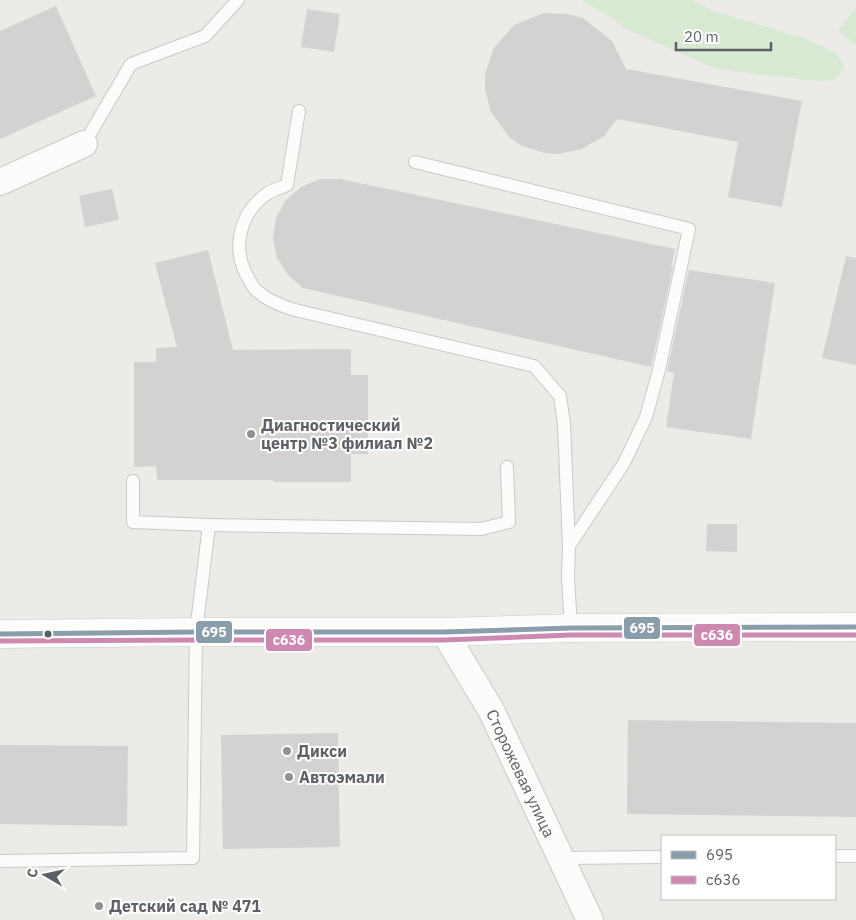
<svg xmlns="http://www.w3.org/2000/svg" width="856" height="920" viewBox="0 0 856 920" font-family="'IBM Plex Sans',sans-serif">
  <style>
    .green { fill: #d7e8d3 }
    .building { fill: #d3d2d0 }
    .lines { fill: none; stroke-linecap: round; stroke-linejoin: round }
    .lane-casing { stroke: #c9c9c9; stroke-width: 14 }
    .street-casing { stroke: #c9c9c9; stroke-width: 28 }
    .secondary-casing { stroke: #c9c9c8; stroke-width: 29 }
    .lane { stroke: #fcfcfb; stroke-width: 12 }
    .street { stroke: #fcfcfb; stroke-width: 26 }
    .secondary { stroke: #fcfcfb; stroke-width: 28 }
    .bus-1-casing { stroke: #fff; stroke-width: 9 }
    .bus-2-casing { stroke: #fff; stroke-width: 9 }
    .bus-1 { stroke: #8a9daa; stroke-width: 5 }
    .bus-2 { stroke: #ce89b1; stroke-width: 5 }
    .poi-dot { fill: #8f9192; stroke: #fff; stroke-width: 2 }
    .bus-dot { fill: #5d6165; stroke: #fff; stroke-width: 2 }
    .labels { text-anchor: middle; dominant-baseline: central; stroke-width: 4; stroke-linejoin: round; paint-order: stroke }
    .poi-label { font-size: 16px; font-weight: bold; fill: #5d6165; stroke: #fff; text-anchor: start }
    .street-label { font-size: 16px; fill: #5d6165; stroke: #fff }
    .line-badge { stroke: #fff; stroke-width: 2 }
    .badge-label { font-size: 14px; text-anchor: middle; font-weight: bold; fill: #fff }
  </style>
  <rect width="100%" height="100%" fill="#ecebe7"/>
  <g class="green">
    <path d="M 580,0 L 693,0 L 714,11 L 806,39 L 836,53 L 845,67 L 835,80 L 818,81 L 716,69 L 624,28 L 611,17 Z"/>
    <path d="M 856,8 L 856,45 L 838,30 Z"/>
  </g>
  <g class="building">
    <path d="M 56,6 L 96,96 L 0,139 L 0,31 Z"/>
    <path d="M 307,9 L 340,14 L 334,52 L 301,47 Z"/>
    <path d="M 544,13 L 568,14 L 583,18 L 612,41 L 626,69 L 802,101 L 782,207 L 728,197 L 738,142 L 617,119 L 604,136 L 582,149 L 558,154 L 545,153 L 522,146 L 509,137 L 491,112 L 485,89 L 485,75 L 493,49 L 514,25 Z"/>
    <path d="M 320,179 L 340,179 L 675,249 L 671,267 L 673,267 L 651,367 L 303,288 L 288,275 L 277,258 L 273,238 L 276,218 L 286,200 L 301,187 Z"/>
    <path d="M 112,189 L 119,220 L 85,227 L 79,196 Z"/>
    <path d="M 208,250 L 233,350 L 351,349 L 351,375 L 368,375 L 368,454 L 351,454 L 351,482 L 273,482 L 273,480 L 157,480 L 156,466 L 134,467 L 134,362 L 156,362 L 156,348 L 177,347 L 155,263 Z"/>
    <path d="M 846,256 L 856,258 L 856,365 L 822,358 Z"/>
    <path d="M 689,270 L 775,283 L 751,439 L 666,427 L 674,373 L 667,371 Z"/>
    <path d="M 707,524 L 737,524 L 737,552 L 706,551 Z"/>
    <path d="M 628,720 L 856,723 L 856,817 L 627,814 Z"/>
    <path d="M 338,733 L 340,847 L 223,849 L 221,735 Z"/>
    <path d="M 0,745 L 128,746 L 127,826 L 0,824 Z"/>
  </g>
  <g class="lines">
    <g class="lane-casing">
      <g id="lane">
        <path d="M 299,111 L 287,185 C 280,188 271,190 265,195 C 238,216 231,252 250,281 C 252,285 254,289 257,291 C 268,301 281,306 295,310 L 534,366 L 560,396 L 564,424 L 569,546 L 568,577 L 571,628"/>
        <path d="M 84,144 L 131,64 L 205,36 L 238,0"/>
        <path d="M 415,162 L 689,229 L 659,370 L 646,417 L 624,463 L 569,546"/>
        <path d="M 209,525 L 481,529 L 509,522 L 507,467"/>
        <path d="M 835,856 L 856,856"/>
        <path d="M 561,858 L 662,857"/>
        <path d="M 0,861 L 193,858 L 196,632 L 209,525 L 133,522 L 133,481"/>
      </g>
    </g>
    <g class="street-casing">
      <g id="street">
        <path d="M 0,182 L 84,144"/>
        <path id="s1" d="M 444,632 L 491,710 L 590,920"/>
      </g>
    </g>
    <g class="secondary-casing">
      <path id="secondary" d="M 0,634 L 196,632 L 444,632 L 571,628 L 856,627"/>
    </g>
    <use href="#lane" class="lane"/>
    <use href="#street" class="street"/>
    <use href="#secondary" class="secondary"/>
    <g class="bus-1-casing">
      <path id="bus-1" d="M 0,634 L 196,632 L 444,632 L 571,628 L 856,627"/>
    </g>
    <g class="bus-2-casing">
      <path id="bus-2" d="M 0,641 L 196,640 L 444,640 L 571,635 L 856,635"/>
    </g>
    <use href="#bus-1" class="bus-1"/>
    <use href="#bus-2" class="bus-2"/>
  </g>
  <g class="poi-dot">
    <circle cx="251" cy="434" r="5"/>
    <circle cx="287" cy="751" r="5"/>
    <circle cx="289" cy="777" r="5"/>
    <circle cx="99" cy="906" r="5"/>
  </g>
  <circle class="bus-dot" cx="48" cy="634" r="4.5"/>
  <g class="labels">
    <g class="poi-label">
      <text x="261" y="425">Диагностический<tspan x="261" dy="18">центр №3 филиал №2</tspan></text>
      <text x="297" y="751">Дикси</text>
      <text x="299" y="777">Автоэмали</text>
      <text x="109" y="906">Детский сад № 471</text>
    </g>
    <g class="street-label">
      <text stroke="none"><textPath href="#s1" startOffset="161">Сторожевая улица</textPath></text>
    </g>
  </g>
  <g class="line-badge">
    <rect x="623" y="616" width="38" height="24" rx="5" fill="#8a9daa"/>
    <rect x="195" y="620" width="38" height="24" rx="5" fill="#8a9daa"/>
    <rect x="693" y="623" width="48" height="24" rx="5" fill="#ce89b1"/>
    <rect x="265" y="628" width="48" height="24" rx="5" fill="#ce89b1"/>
  </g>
  <g class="badge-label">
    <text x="642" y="633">695</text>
    <text x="214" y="637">695</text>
    <text x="717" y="640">с636</text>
    <text x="289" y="645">с636</text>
  </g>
  <rect x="661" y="835" width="175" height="65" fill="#ffffff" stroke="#bec0c1"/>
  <rect x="671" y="851" width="25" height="8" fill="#8a9daa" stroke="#bec0c1"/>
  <text x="706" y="860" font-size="15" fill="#5d6165">695</text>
  <rect x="671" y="876" width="25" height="8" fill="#ce89b1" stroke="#bec0c1"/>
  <text x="706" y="885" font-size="15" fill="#5d6165">с636</text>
  <g transform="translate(45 875) rotate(279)" stroke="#ffffff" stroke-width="4" paint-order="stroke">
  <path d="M0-4L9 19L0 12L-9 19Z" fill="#5d6165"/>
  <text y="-8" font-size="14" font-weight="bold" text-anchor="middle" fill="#5d6165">С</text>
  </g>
  <path d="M676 42v8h95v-8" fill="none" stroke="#5d6165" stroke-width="2.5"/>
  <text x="684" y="42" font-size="15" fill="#5d6165" stroke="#ffffff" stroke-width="4" paint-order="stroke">20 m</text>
</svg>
